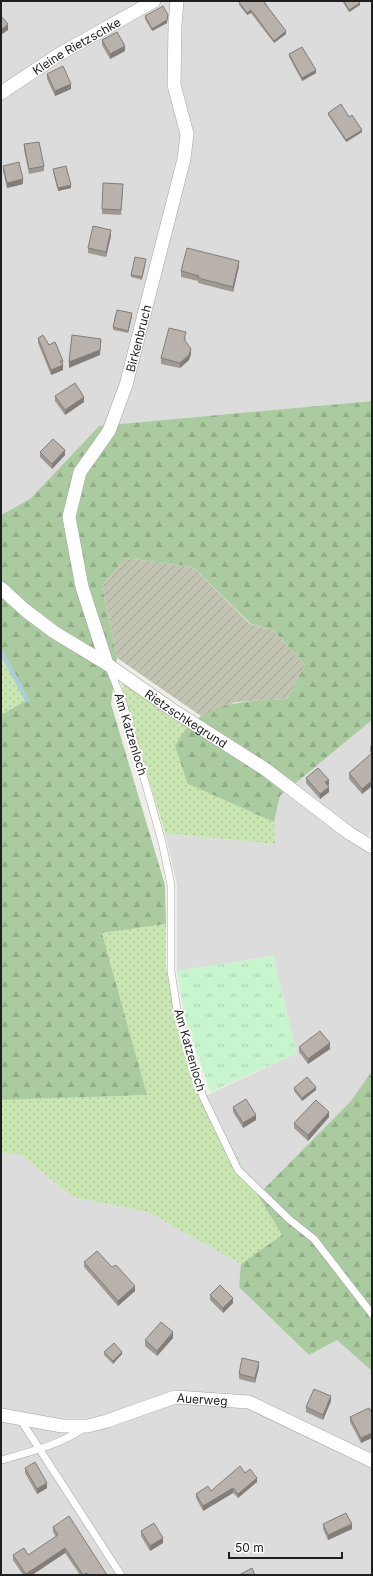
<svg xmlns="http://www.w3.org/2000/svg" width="373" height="1576" viewBox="0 0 373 1576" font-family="Inter,sans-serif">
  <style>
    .residential { fill: #dddcdc }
    .construction { fill: url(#construction-furrows) }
    .grass { fill: url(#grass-dots) }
    .forest { fill: url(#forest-firs) }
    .park { fill: url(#park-tufts) }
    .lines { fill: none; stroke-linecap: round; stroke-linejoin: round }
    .stream { stroke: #aacdd9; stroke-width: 4.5 }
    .service-casing { stroke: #a3a3a3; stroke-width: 8 }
    .minor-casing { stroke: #a3a3a3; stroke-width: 14 }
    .service { stroke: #fff; stroke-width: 7 }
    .minor { stroke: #fff; stroke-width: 13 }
    .wall { fill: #9f9994 }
    .shaded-wall { fill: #827d78 }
    .building { fill: #b9b2ac; stroke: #827d78 }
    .labels { text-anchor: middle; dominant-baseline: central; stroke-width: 4; stroke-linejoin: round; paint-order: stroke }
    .street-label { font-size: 12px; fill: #1f1f1f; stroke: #fff }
  </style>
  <defs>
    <pattern id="construction-furrows" width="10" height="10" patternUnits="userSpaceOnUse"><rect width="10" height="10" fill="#c3c3b3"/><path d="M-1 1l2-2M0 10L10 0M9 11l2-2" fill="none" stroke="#a7a79a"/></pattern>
    <pattern id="grass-dots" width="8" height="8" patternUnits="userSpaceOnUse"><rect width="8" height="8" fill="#c9e5b1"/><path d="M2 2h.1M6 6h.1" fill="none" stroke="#acc498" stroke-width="1.8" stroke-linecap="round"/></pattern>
    <pattern id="forest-firs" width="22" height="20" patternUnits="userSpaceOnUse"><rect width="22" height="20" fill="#aacb9f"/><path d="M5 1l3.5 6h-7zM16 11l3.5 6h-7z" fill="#92ae88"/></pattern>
    <pattern id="park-tufts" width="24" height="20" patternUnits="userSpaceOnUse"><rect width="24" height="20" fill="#c7f5cd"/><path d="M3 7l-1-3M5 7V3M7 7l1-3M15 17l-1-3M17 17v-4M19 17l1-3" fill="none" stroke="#aad2b0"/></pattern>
  </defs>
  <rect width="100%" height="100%" fill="#efede7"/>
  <g class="residential">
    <path d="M 1,1 L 372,1 L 372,401 L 99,426 L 30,499 L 1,515 Z"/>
    <path d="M 372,720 L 372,829 L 360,847 L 372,854 L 372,1575 L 1,1575 L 1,1153 L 20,1154 L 73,1197 L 148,1212 L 241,1264 L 281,1236 L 203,1097 L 297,1053 L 273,956 L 177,971 L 177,884 L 165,833 L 275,844 L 274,822 L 280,796 Z"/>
  </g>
  <path class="construction" d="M 125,558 L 193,567 L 250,624 L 273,630 L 305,665 L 287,699 L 236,702 L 201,716 L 117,658 L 102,586 Z"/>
  <g class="grass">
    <path d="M 1,651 L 27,700 L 1,715 Z"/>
    <path d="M 122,680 L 188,727 L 188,784 L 274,822 L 275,844 L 165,833 L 123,692 Z"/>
    <path d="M 166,924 L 166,969 L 171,971 L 178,1016 L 203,1097 L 282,1236 L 241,1264 L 148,1212 L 73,1197 L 20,1154 L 1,1153 L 1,1100 L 147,1095 L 102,933 Z"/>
  </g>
  <g class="forest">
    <path d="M 372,401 L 372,720 L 280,796 L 274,822 L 188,784 L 175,746 C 179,739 184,731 189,726 C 215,700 254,701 287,699 L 305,665 L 273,630 L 251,624 L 193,567 L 125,558 L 102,586 L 117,658 L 111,704 L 165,885 L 166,924 L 102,933 L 147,1095 L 1,1100 L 1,715 L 27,700 L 1,651 L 1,515 L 30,499 L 99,426 Z"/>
    <path d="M 372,1071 L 372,1371 L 337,1340 L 309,1355 L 239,1287 L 241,1264 L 282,1235 L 258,1195 L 351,1101 Z"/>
  </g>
  <path class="park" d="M 273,956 L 297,1053 L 210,1092 L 185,1017 L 177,971 Z"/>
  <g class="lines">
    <path class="stream" d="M 1,651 L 27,700"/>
    <g class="service-casing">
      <g id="service">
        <path d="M 109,667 L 123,703 L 162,842 L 171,885 L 171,971 L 178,1016 L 203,1097 L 238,1170 L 290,1220 L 314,1239 L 372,1314"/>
        <path d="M 20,1419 L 121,1575"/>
        <path d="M 1,1460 C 30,1452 59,1445 84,1428"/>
      </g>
    </g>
    <g class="minor-casing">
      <g id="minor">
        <path id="s1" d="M 1,93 L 58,55 L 154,1"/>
        <path id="s2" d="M 1,588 L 25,610 L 54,632 L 107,664 L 174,711 L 265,769 L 349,833 L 372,847"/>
        <path id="s3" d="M 107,664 L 82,587 L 69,517 L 80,472 L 109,431 L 126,385 L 184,159 L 187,134 L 174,85 L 175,25 L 177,1"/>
        <path id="s4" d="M 1,1415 L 62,1426 L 88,1426 L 107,1421 L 175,1397 L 249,1402 L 372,1461"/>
      </g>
    </g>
    <use href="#service" class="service"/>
    <use href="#minor" class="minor"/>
  </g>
  <g class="wall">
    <path d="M 266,1 L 265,2 L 286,34 L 274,43 L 251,13 L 247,15 L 239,5 L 239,2 Z"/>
    <path d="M 342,1 L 359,1 L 360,5 L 349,12 Z"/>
    <path d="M 145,16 L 167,23 L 152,31 L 145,19 Z"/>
    <path d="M 102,40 L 125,51 L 110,59 L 102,45 Z"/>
    <path d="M 289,54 L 316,73 L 302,81 L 289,57 Z"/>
    <path d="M 47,74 L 71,89 L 55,96 L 47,79 Z"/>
    <path d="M 328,113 L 349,117 L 362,132 L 346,142 L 328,115 Z"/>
    <path d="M 24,144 L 44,166 L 44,171 L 29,174 L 24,150 Z"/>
    <path d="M 3,166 L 23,184 L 7,188 L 3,171 Z"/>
    <path d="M 53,169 L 71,188 L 58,191 L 53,172 Z"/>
    <path d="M 123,190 L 121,215 L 102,214 L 102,209 Z"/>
    <path d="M 111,236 L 106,257 L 88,253 L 88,248 Z"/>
    <path d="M 146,262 L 142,280 L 131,277 L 131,275 Z"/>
    <path d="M 239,266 L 233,292 L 198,283 L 198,281 L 181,277 L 181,271 Z"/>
    <path d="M 132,316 L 128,333 L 113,330 L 113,327 Z"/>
    <path d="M 186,337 L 185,341 L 191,354 L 189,360 L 180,368 L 161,364 L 161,358 Z"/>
    <path d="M 38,338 L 49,345 L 63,361 L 63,370 L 51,375 L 38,343 Z"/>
    <path d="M 55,396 L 84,402 L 65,415 L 55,401 Z"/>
    <path d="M 40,452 L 65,455 L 52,469 L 40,457 Z"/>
    <path d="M 372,745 L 372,786 L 362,794 L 349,779 L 349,773 L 372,754 L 370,752 L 370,746 Z"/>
    <path d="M 306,778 L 329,785 L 328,785 L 329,792 L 320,799 L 306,783 Z"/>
    <path d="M 299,1047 L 330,1049 L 308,1064 L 299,1052 Z"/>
    <path d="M 294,1088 L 316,1090 L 302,1101 L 294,1091 Z"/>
    <path d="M 233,1107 L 256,1120 L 243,1128 L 233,1112 Z"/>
    <path d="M 329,1117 L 308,1141 L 294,1128 L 294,1123 Z"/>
    <path d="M 84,1262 L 135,1291 L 118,1306 L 84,1267 Z"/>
    <path d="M 210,1295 L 233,1303 L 223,1313 L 210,1300 Z"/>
    <path d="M 173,1338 L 157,1356 L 145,1346 L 145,1340 Z"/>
    <path d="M 104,1352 L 122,1354 L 113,1364 L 104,1355 Z"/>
    <path d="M 259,1367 L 255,1383 L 239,1379 L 239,1374 Z"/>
    <path d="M 331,1401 L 323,1420 L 306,1412 L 306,1407 Z"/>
    <path d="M 369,1408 L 361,1443 L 350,1422 L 350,1417 Z"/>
    <path d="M 25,1468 L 47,1488 L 37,1494 L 25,1473 Z"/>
    <path d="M 245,1473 L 257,1482 L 238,1498 L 233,1493 L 203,1511 L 196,1498 L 196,1494 L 211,1491 Z"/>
    <path d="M 323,1524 L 352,1529 L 328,1540 L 323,1529 Z"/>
    <path d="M 53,1527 L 107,1575 L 80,1575 L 65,1553 L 32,1575 L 23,1575 L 13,1560 L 13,1555 L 28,1555 L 56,1537 L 53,1532 Z"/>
    <path d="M 141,1531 L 163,1543 L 150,1551 L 141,1536 Z"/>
  </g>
  <g class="shaded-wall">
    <path d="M 360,3 L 360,5 L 349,12 L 349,10 Z"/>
    <path d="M 251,10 L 251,13 L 247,15 L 247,13 Z"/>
    <path d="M 168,15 L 167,23 L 152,31 L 152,29 Z"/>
    <path d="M 8,24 L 8,30 L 1,35 L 1,30 Z"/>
    <path d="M 286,31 L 286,34 L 274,43 L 274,41 Z"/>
    <path d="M 125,46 L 125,51 L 110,59 L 110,54 Z"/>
    <path d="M 316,70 L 316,73 L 302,81 L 302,78 Z"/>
    <path d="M 71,84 L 71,89 L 55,96 L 55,91 Z"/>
    <path d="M 362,130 L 362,132 L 346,142 L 346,140 Z"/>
    <path d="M 23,179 L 23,184 L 7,188 L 7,183 Z"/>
    <path d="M 71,185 L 71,188 L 58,191 L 58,188 Z"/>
    <path d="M 111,230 L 111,236 L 106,257 L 106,252 Z"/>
    <path d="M 239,261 L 239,266 L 233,292 L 233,287 Z"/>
    <path d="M 132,313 L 132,316 L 128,333 L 128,331 Z"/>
    <path d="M 101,339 L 100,355 L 69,368 L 69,362 Z"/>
    <path d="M 191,349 L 191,354 L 189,360 L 180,368 L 180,363 Z"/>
    <path d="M 63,365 L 63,370 L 51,375 L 51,370 Z"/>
    <path d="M 84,397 L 84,402 L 65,415 L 65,410 Z"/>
    <path d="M 65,450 L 65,455 L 52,469 L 52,464 Z"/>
    <path d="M 329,780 L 329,785 L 325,787 L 325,782 Z"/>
    <path d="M 372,781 L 372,786 L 362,794 L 362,789 Z"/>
    <path d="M 329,787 L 329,792 L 320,799 L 320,794 Z"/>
    <path d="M 330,1043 L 330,1049 L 308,1064 L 308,1059 Z"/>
    <path d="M 316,1087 L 316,1090 L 302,1101 L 302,1098 Z"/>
    <path d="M 329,1112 L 329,1117 L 308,1141 L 308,1135 Z"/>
    <path d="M 256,1115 L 256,1120 L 243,1128 L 243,1123 Z"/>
    <path d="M 135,1286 L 135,1291 L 118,1306 L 118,1301 Z"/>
    <path d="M 233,1298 L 233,1303 L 223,1313 L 223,1308 Z"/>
    <path d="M 173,1332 L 173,1338 L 157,1356 L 157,1351 Z"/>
    <path d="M 122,1352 L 122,1354 L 113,1364 L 113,1361 Z"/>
    <path d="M 259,1362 L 259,1367 L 255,1383 L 255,1378 Z"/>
    <path d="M 331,1396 L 331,1401 L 323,1420 L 323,1415 Z"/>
    <path d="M 372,1433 L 372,1438 L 361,1443 L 361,1438 Z"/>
    <path d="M 257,1478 L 257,1482 L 238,1498 L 238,1494 Z"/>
    <path d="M 47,1483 L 47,1488 L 37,1494 L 37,1489 Z"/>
    <path d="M 233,1488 L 233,1493 L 203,1511 L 203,1506 Z"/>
    <path d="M 352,1524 L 352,1529 L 328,1540 L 328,1535 Z"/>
    <path d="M 163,1538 L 163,1543 L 150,1551 L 150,1546 Z"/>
    <path d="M 65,1548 L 65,1553 L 32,1575 L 26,1575 L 26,1574 Z"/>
  </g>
  <g class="building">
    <path d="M 240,1 L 263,1 L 286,31 L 274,41 L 251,10 L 247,13 L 239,2 Z"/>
    <path d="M 344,1 L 359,1 L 360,3 L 349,10 Z"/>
    <path d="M 163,6 L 168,15 L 167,20 L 152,29 L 145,16 Z"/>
    <path d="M 1,16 L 8,24 L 1,30 Z"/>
    <path d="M 117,32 L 125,46 L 110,54 L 102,40 Z"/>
    <path d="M 302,47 L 316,70 L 302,78 L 289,54 Z"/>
    <path d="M 63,66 L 71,84 L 55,91 L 47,74 Z"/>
    <path d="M 341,104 L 349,117 L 352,115 L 362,130 L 346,140 L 328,113 Z"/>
    <path d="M 39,142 L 44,166 L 29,169 L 24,144 Z"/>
    <path d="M 19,162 L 23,179 L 7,183 L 3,166 Z"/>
    <path d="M 66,166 L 71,185 L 58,188 L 53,169 Z"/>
    <path d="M 103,183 L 123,184 L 121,210 L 102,209 Z"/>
    <path d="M 93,226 L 111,230 L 106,252 L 88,248 Z"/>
    <path d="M 187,248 L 239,261 L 233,287 L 198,278 L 199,276 L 181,271 Z"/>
    <path d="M 135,257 L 146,259 L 142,277 L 131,275 Z"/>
    <path d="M 117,310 L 132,313 L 128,331 L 113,327 Z"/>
    <path d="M 169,328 L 186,332 L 184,339 L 191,349 L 189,355 L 180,363 L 161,358 Z"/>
    <path d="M 43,335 L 49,345 L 55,342 L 63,361 L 60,361 L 63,365 L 51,370 L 38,338 Z"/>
    <path d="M 72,335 L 101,339 L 100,350 L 69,362 Z"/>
    <path d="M 75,383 L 84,397 L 65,410 L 55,396 Z"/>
    <path d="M 53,439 L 65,450 L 52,464 L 40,452 Z"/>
    <path d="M 372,753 L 372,781 L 362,789 L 349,773 Z"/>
    <path d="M 318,768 L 329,780 L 325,782 L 329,787 L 320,794 L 306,778 Z"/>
    <path d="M 320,1031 L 330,1043 L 308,1059 L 299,1047 Z"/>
    <path d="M 307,1077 L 316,1087 L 302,1098 L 294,1088 Z"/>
    <path d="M 246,1099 L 256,1115 L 243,1123 L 233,1107 Z"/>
    <path d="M 316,1100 L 329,1112 L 308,1135 L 294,1123 Z"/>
    <path d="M 97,1251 L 112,1267 L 116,1265 L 135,1286 L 118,1301 L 84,1262 Z"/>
    <path d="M 220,1285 L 233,1298 L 223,1308 L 210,1295 Z"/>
    <path d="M 161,1322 L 173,1332 L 157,1351 L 145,1340 Z"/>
    <path d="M 114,1343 L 122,1352 L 113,1361 L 104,1352 Z"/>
    <path d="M 242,1358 L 259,1362 L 255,1378 L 239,1374 Z"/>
    <path d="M 314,1389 L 331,1396 L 323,1415 L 306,1407 Z"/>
    <path d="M 369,1408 L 372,1413 L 372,1433 L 361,1438 L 350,1417 Z"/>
    <path d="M 35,1462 L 47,1483 L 37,1489 L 25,1468 Z"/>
    <path d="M 240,1466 L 245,1473 L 250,1469 L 257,1478 L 238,1494 L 233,1488 L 203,1506 L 196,1494 L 208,1486 L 211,1491 Z"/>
    <path d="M 346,1513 L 352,1524 L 328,1535 L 323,1524 Z"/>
    <path d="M 69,1516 L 107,1575 L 88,1575 L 87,1573 L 83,1575 L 65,1548 L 26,1574 L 13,1555 L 24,1548 L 28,1555 L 58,1535 L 53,1527 Z"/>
    <path d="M 154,1523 L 163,1538 L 150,1546 L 141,1531 Z"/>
    <path d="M 252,1568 L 255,1575 L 239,1575 Z"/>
  </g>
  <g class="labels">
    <g class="street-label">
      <text stroke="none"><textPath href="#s1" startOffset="89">Kleine Rietzschke</textPath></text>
      <text stroke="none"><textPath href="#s3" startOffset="346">Birkenbruch</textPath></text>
      <text stroke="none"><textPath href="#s2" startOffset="227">Rietzschkegrund</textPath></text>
      <text transform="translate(131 734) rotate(73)">Am Katzenloch</text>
      <text transform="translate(190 1050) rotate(74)">Am Katzenloch</text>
      <text stroke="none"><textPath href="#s4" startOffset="207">Auerweg</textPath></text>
    </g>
  </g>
  <rect width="373" height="1576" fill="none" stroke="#1f1f1f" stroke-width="4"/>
  <path d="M229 1552v6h113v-6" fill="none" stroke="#1f1f1f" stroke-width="2"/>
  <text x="235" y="1552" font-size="12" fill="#1f1f1f" stroke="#ffffff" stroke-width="3" paint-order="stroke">50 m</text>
</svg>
